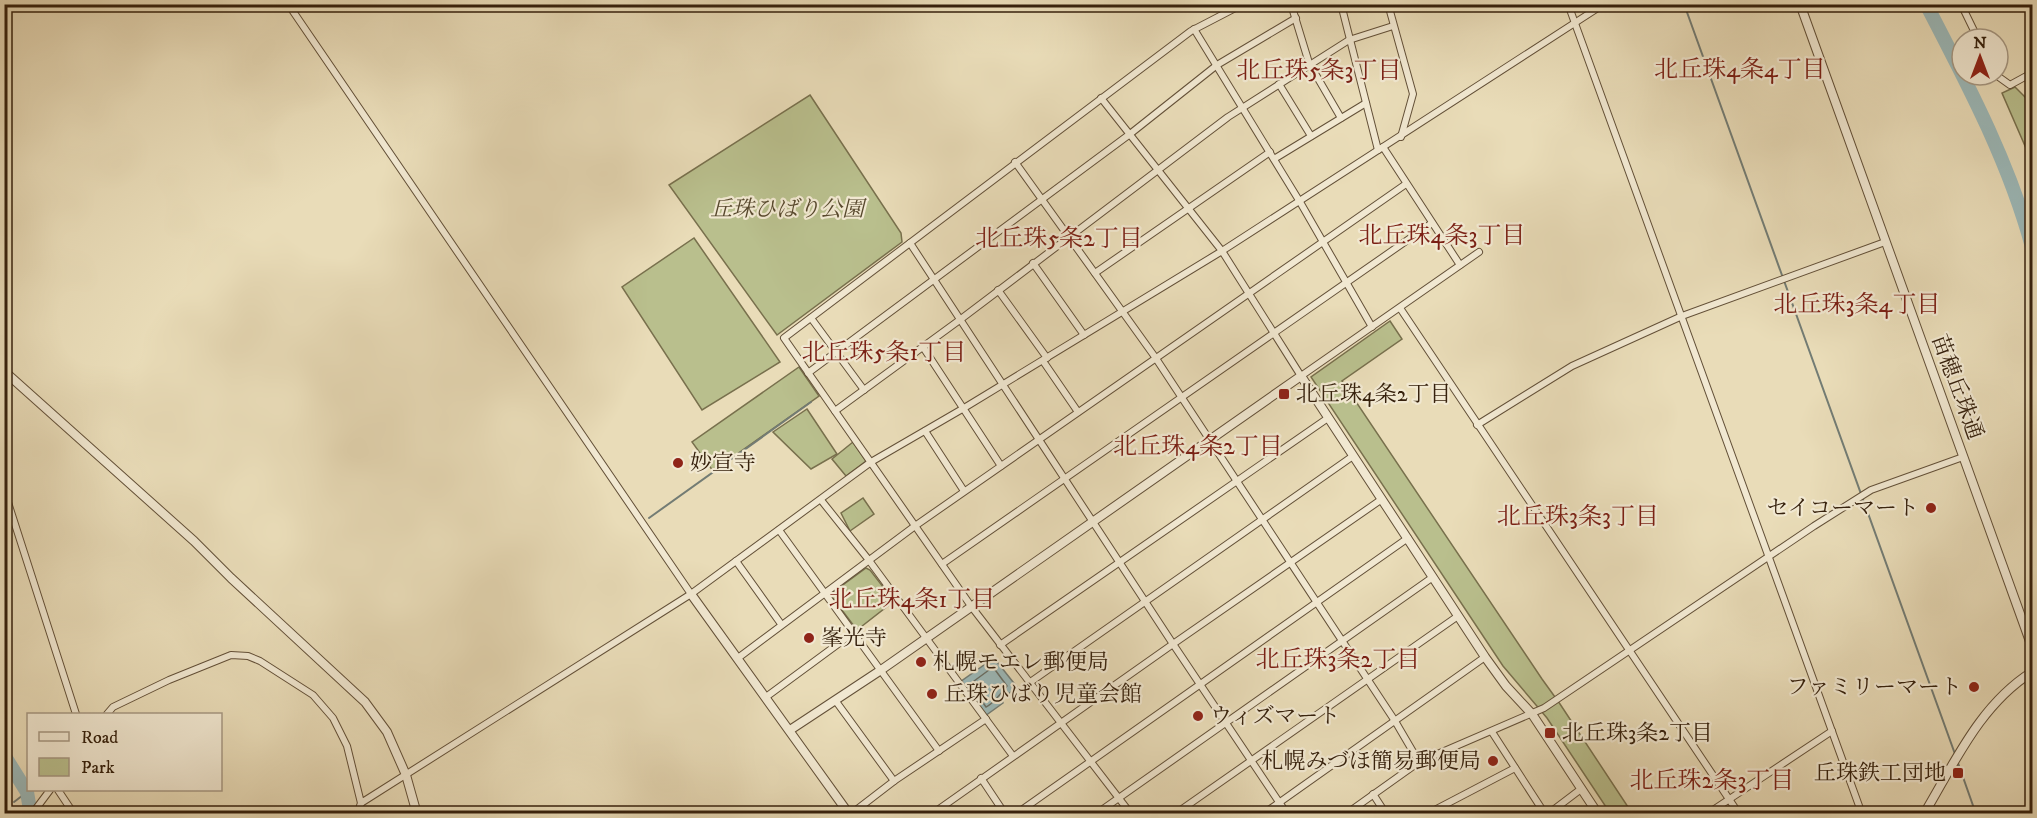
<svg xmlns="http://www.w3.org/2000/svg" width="2037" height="818" viewBox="0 0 2037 818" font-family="'IM FELL DW Pica','Noto Serif JP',serif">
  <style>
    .green { fill: #b9bf8d; stroke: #78704d; stroke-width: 1.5 }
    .water { fill: #9cb9b9; stroke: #737c74; stroke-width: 1.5 }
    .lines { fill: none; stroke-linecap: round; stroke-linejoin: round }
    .shore { stroke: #696d63; stroke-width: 1.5 }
    .stream { stroke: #737c74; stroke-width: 2 }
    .river { stroke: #9cb9b9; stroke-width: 14 }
    .minor-casing { stroke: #635038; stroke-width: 8 }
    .tertiary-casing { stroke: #635038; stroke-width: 10 }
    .minor { stroke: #f1e8d1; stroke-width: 6 }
    .tertiary { stroke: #f1e8d1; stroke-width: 8 }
    .poi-dot { fill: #8f2418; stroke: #f1e8d1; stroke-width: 2 }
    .labels { text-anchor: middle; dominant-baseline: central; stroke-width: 4.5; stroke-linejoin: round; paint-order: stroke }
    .park-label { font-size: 22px; font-style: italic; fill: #57482d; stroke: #f1e8d1 }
    .street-label { font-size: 22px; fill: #36210d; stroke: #f1e8d1 }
    .poi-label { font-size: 22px; fill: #36210d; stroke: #f1e8d1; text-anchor: start }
    .neighbourhood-label { font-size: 24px; fill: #7a1f14; stroke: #f1e8d1 }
  </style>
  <rect width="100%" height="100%" fill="#e9dcb8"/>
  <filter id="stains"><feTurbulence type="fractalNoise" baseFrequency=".00333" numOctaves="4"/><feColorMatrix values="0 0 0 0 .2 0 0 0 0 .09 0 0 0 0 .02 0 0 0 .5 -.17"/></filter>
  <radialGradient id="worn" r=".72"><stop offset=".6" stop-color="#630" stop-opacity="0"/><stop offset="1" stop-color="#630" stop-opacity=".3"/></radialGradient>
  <g class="green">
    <path d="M 2015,87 L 2032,104 L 2032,162 L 2002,93 Z"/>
    <path d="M 810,95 L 901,233 L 902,242 L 777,335 L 669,185 Z"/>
    <path d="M 694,238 L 780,362 L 702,410 L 622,287 Z"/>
    <path d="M 1390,321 L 1402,339 L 1342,381 L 1542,679 L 1560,704 L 1632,813 L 1610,813 L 1547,718 L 1503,666 L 1311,377 Z"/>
    <path d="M 799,367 L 819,396 L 713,471 L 692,442 Z"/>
    <path d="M 807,409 L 837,454 L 811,469 L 773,432 Z"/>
    <path d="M 853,442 L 866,461 L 846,476 L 832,459 Z"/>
    <path d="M 863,498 L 874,514 L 850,531 L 841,513 Z"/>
    <path d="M 866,568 L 870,570 L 894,601 L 857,630 L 832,597 L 832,593 Z"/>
  </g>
  <path class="water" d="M 994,658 L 1017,687 L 1002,699 L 1003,703 L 985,716 L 960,682 Z"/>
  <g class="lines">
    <path class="shore" d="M 993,667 L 1007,686 C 1002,692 993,704 986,707 L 970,684 Z"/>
    <g class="stream">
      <path d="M 1684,4 L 1955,754"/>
      <path d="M 649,518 L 811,402"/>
      <path d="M 1958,763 L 1976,814"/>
      <path d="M 14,802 L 27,792"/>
    </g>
    <g class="river">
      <path d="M 1926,4 C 1967,83 2009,162 2032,247"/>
      <path d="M 4,755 L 27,792 L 29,804 L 35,814"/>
    </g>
    <g class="minor-casing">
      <g id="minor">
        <path d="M 288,4 L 691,594"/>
        <path d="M 1291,4 L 1309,63 L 1341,118"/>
        <path d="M 1341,4 L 1378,150"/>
        <path d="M 1388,4 L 1413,94 L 1401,137"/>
        <path d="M 1568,4 L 1862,814"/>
        <path d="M 1961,4 L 1978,39"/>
        <path d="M 1194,29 L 1300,202 L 1372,327"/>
        <path d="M 1996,75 L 2010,85 L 2032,73"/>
        <path d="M 1279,84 L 1311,136"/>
        <path d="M 1101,98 L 1222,251 L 1301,376 L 1479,252"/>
        <path d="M 1383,147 L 1460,265"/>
        <path d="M 1274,159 L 1366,103"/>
        <path d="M 1015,162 L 1155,357 L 1395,721 L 1419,762"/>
        <path d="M 910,243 L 1173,644 L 1287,814"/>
        <path d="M 1033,263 L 1084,335"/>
        <path d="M 1095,273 L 1270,152"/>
        <path d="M 998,290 L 1047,358"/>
        <path d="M 1400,308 L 1739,814"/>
        <path d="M 811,318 L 864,390"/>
        <path d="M 923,347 L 1001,466"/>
        <path d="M 1043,361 L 1078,412"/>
        <path d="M 808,373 L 1130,134 L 1217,65 L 1296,18"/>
        <path d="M 835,411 L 961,319 L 1228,117 L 1349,40 L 1393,26"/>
        <path d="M 1477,425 L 1572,366 L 1682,316 L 1885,242"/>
        <path d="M 925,431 L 964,491"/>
        <path d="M 4,490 L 76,714"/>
        <path d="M 821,500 L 868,559 L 1013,756"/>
        <path d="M 779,530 L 939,751"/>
        <path d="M 736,561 L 781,624"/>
        <path d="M 942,564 L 1432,223"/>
        <path d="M 1000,645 L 1328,418"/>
        <path d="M 738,658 L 915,526 L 1406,184"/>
        <path d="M 1029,683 L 1353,456"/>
        <path d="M 766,697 L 853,633"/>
        <path d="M 835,700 L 894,781"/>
        <path d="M 107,714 L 113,707 L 169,680 L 231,655 L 248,656 L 260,661 L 313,695 L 333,718 L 347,746 L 361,803 L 691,594 L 871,462 L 964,408 L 1222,251 L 1604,4"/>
        <path d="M 1492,732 L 1545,814"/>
        <path d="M 981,778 L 1005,814"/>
        <path d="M 58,790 L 74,814"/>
        <path d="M 1373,794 L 1386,814"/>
        <path d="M 4,800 L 12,814"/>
        <path d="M 32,814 L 50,790"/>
        <path d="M 357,814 L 361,803"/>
        <path d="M 851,814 L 894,781 L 986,719"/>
        <path d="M 932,814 L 1173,644 L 1382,499"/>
        <path d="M 1016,814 L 1408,538"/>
        <path d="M 1096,814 L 1433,577"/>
        <path d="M 1131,814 L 971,606 L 784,338 L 1191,31 L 1243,4"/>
        <path d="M 1175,814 L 1458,616"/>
        <path d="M 1263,814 L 1485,657"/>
        <path d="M 1346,814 L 1419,762 L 1544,708 L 1814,526 L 1871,490 L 1963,457"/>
        <path d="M 1427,814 L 1515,768"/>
        <path d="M 1548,814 L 1581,789"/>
        <path d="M 1707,814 L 1832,731"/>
        <path d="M 2030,814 L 2032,813"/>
      </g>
    </g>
    <g class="tertiary-casing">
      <g id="tertiary">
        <path d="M 1800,4 L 2032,647"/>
        <path d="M 4,371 L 194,541 L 231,578 L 365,702 L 387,732 L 406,775 L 417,814"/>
        <path d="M 691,594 L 849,814"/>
        <path d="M 790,730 L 881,670 L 1301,376 L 1485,657 L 1506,686 L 1532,714 L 1598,814"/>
        <path d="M 1924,814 C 1955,762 1980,705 2032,672"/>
      </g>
    </g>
    <use href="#minor" class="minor"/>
    <use href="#tertiary" class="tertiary"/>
  </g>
  <g class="poi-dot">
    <rect x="1278" y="388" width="12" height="12" rx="3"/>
    <circle cx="678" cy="463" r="6"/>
    <circle cx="1931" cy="508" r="6"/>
    <circle cx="809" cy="638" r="6"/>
    <circle cx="921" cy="662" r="6"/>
    <circle cx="1974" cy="687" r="6"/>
    <circle cx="932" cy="694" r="6"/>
    <circle cx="1198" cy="716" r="6"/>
    <rect x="1544" y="727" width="12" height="12" rx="3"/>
    <circle cx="1493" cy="761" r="6"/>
    <rect x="1952" y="767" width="12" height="12" rx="3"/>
  </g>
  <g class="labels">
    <g class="park-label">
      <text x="787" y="209">丘珠ひばり公園</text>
    </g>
    <g class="street-label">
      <text transform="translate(1957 387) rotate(70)">苗穂丘珠通</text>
    </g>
    <g class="poi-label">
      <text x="1296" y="394">北丘珠4条2丁目</text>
      <text x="690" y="463">妙宣寺</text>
      <text x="1919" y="508" text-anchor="end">セイコーマート</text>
      <text x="821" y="638">峯光寺</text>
      <text x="933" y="662">札幌モエレ郵便局</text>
      <text x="1962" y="687" text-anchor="end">ファミリーマート</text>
      <text x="944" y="694">丘珠ひばり児童会館</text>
      <text x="1210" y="716">ウィズマート</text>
      <text x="1562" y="733">北丘珠3条2丁目</text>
      <text x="1481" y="761" text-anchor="end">札幌みづほ簡易郵便局</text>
      <text x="1946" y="773" text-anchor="end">丘珠鉄工団地</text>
    </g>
    <g class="neighbourhood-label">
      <text x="1740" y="70">北丘珠4条4丁目</text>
      <text x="1319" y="71">北丘珠5条3丁目</text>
      <text x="1442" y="236">北丘珠4条3丁目</text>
      <text x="1059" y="239">北丘珠5条2丁目</text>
      <text x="1857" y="305">北丘珠3条4丁目</text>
      <text x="884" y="353">北丘珠5条1丁目</text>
      <text x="1198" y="447">北丘珠4条2丁目</text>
      <text x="1578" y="517">北丘珠3条3丁目</text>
      <text x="912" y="600">北丘珠4条1丁目</text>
      <text x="1338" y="660">北丘珠3条2丁目</text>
      <text x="1712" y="781">北丘珠2条3丁目</text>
    </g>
  </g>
  <rect width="2037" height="818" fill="none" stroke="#e9dcb8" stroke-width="24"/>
  <rect x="6" y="6" width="2025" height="806" fill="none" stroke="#36210d" stroke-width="3"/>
  <rect x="12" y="12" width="2013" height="794" fill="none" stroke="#36210d" stroke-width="1.5"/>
  <rect x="27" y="713" width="195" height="78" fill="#f1e8d1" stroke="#a69883" stroke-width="1.5"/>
  <rect x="39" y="732" width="30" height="9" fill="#f1e8d1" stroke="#a69883" stroke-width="1.5"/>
  <text x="81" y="743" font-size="18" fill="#36210d">Road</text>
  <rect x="39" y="758" width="30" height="18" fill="#b9bf8d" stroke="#a69883" stroke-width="1.5"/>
  <text x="81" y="773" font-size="18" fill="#36210d">Park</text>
  <g transform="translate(1980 57)"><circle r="28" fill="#f1e8d1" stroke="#a69883" stroke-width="1.5"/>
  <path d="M0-4.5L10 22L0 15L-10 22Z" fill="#8f2418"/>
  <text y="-9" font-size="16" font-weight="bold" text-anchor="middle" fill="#36210d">N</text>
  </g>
  <rect width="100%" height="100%" filter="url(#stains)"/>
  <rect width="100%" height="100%" fill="url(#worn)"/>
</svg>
